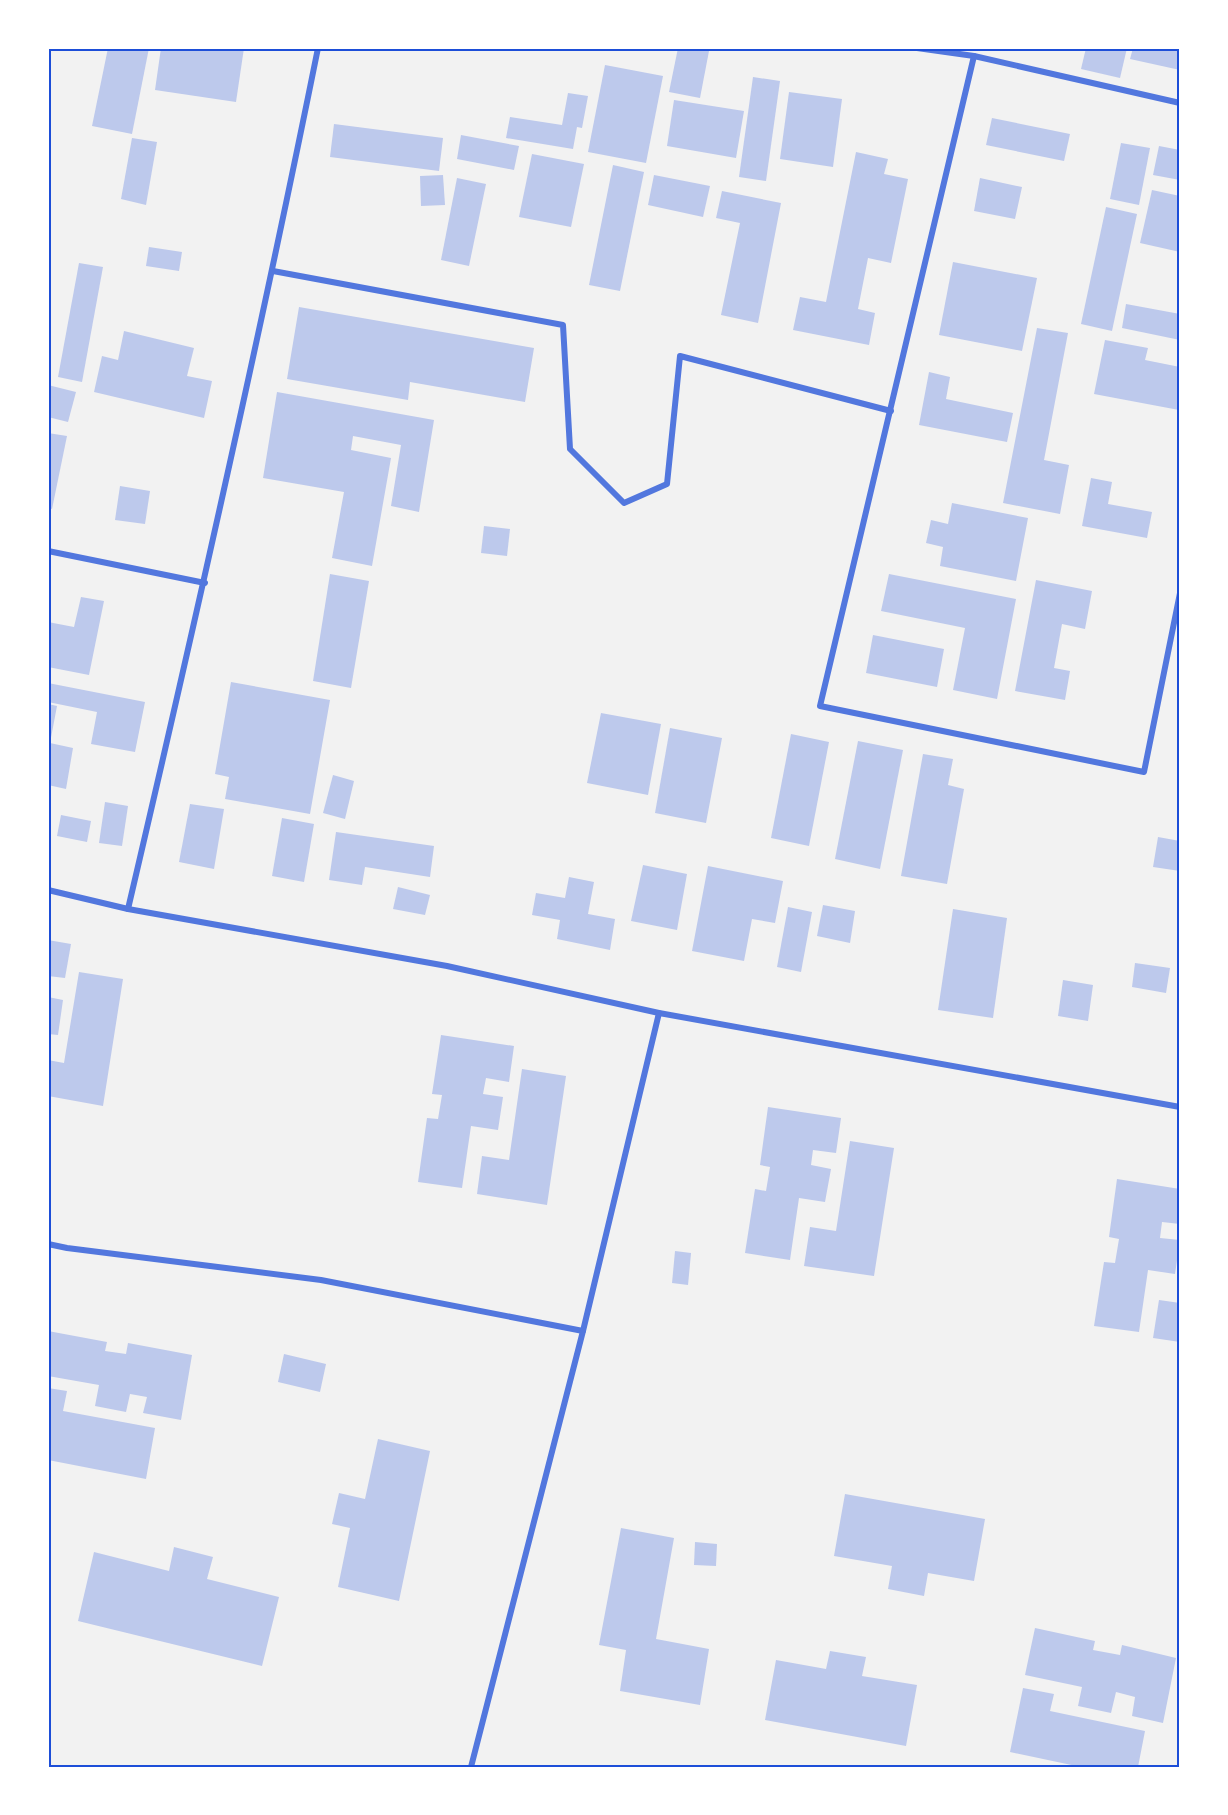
<svg xmlns="http://www.w3.org/2000/svg" width="1228" height="1815" viewBox="0 0 1228 1815" font-family="Spectral,serif">
  <style>
    .building { fill: #bdc9ec }
    .lines { fill: none; stroke-linecap: round; stroke-linejoin: round }
    .minor { stroke: #5277de; stroke-width: 6 }
    .neatline { fill: none; stroke: #1d4ed8; stroke-width: 2 }
  </style>
  <rect width="100%" height="100%" fill="#f2f2f2"/>
  <g class="building">
    <path d="M 108,48 L 149,48 L 132,134 L 92,126 Z"/>
    <path d="M 161,48 L 244,48 L 236,102 L 155,90 Z"/>
    <path d="M 678,48 L 695,48 L 709,51 L 700,98 L 669,92 Z"/>
    <path d="M 1086,48 L 1127,48 L 1120,78 L 1081,69 Z"/>
    <path d="M 1133,48 L 1180,48 L 1180,70 L 1130,59 Z"/>
    <path d="M 605,65 L 663,76 L 646,163 L 588,152 Z"/>
    <path d="M 753,77 L 780,81 L 766,181 L 739,177 Z"/>
    <path d="M 789,92 L 842,99 L 833,167 L 780,159 Z"/>
    <path d="M 568,93 L 588,96 L 582,128 L 577,127 L 573,149 L 506,138 L 510,117 L 562,125 Z"/>
    <path d="M 674,100 L 744,111 L 736,158 L 667,146 Z"/>
    <path d="M 992,118 L 1070,134 L 1064,161 L 986,145 Z"/>
    <path d="M 334,124 L 443,138 L 439,171 L 330,157 Z"/>
    <path d="M 461,135 L 519,146 L 514,170 L 457,159 Z"/>
    <path d="M 132,138 L 157,142 L 146,205 L 121,199 Z"/>
    <path d="M 1121,143 L 1150,148 L 1139,205 L 1110,199 Z"/>
    <path d="M 1159,146 L 1180,150 L 1180,180 L 1153,175 Z"/>
    <path d="M 856,152 L 888,159 L 884,174 L 908,179 L 891,263 L 868,258 L 858,309 L 875,313 L 869,345 L 793,330 L 800,297 L 826,302 Z"/>
    <path d="M 532,154 L 584,164 L 571,227 L 519,217 Z"/>
    <path d="M 613,165 L 644,172 L 620,291 L 589,285 Z"/>
    <path d="M 443,175 L 445,205 L 421,206 L 420,176 Z"/>
    <path d="M 654,175 L 710,186 L 703,217 L 648,205 Z"/>
    <path d="M 457,178 L 486,184 L 469,266 L 441,260 Z"/>
    <path d="M 980,178 L 1022,187 L 1015,219 L 974,211 Z"/>
    <path d="M 1152,190 L 1180,196 L 1180,252 L 1140,243 Z"/>
    <path d="M 722,191 L 781,203 L 758,323 L 721,315 L 740,223 L 716,218 Z"/>
    <path d="M 1106,207 L 1137,214 L 1112,331 L 1081,324 Z"/>
    <path d="M 149,247 L 182,252 L 179,271 L 146,266 Z"/>
    <path d="M 953,262 L 1037,278 L 1022,351 L 939,335 Z"/>
    <path d="M 79,263 L 103,267 L 82,382 L 58,377 Z"/>
    <path d="M 1126,304 L 1180,314 L 1180,340 L 1122,328 Z"/>
    <path d="M 299,307 L 534,348 L 525,402 L 410,382 L 408,400 L 287,379 Z"/>
    <path d="M 1037,328 L 1068,333 L 1044,460 L 1069,465 L 1060,514 L 1003,503 Z"/>
    <path d="M 124,331 L 194,348 L 187,376 L 212,381 L 204,418 L 94,392 L 102,356 L 118,360 Z"/>
    <path d="M 1105,340 L 1148,348 L 1145,360 L 1180,367 L 1179,410 L 1094,394 Z"/>
    <path d="M 929,372 L 950,377 L 946,399 L 1013,413 L 1007,442 L 919,425 Z"/>
    <path d="M 48,385 L 76,392 L 68,422 L 48,417 Z"/>
    <path d="M 277,392 L 434,420 L 419,512 L 391,506 L 401,445 L 353,436 L 351,450 L 391,458 L 372,566 L 332,558 L 344,492 L 263,478 Z"/>
    <path d="M 48,433 L 67,436 L 52,509 L 48,508 Z"/>
    <path d="M 1091,478 L 1112,482 L 1108,504 L 1152,512 L 1147,538 L 1082,526 Z"/>
    <path d="M 120,486 L 150,491 L 145,524 L 115,520 Z"/>
    <path d="M 952,503 L 1028,518 L 1016,581 L 940,566 L 943,547 L 926,543 L 931,520 L 948,524 Z"/>
    <path d="M 484,526 L 510,529 L 507,556 L 481,553 Z"/>
    <path d="M 330,574 L 369,581 L 351,688 L 313,681 Z"/>
    <path d="M 889,574 L 1016,599 L 997,699 L 953,690 L 965,628 L 881,611 Z"/>
    <path d="M 1036,580 L 1092,591 L 1085,629 L 1062,624 L 1054,668 L 1070,671 L 1065,700 L 1015,691 Z"/>
    <path d="M 81,597 L 104,601 L 89,675 L 48,667 L 48,622 L 74,627 Z"/>
    <path d="M 873,635 L 944,649 L 937,687 L 866,673 Z"/>
    <path d="M 231,682 L 330,700 L 310,814 L 225,799 L 229,777 L 215,774 Z"/>
    <path d="M 48,683 L 145,702 L 135,752 L 91,744 L 97,712 L 48,702 Z"/>
    <path d="M 48,704 L 57,706 L 50,743 L 73,748 L 66,789 L 48,785 Z"/>
    <path d="M 601,713 L 661,724 L 648,795 L 587,783 Z"/>
    <path d="M 670,728 L 722,738 L 706,823 L 655,813 Z"/>
    <path d="M 791,734 L 829,742 L 809,846 L 771,838 Z"/>
    <path d="M 858,741 L 903,750 L 880,869 L 835,859 Z"/>
    <path d="M 923,754 L 953,759 L 948,785 L 964,789 L 947,884 L 901,876 Z"/>
    <path d="M 333,775 L 354,781 L 345,819 L 323,813 Z"/>
    <path d="M 105,802 L 128,806 L 122,846 L 99,843 Z"/>
    <path d="M 190,804 L 224,809 L 214,869 L 179,862 Z"/>
    <path d="M 61,815 L 91,821 L 87,842 L 57,836 Z"/>
    <path d="M 282,818 L 314,824 L 304,882 L 272,876 Z"/>
    <path d="M 336,832 L 434,846 L 430,877 L 365,867 L 362,885 L 329,880 Z"/>
    <path d="M 1158,837 L 1180,841 L 1180,871 L 1153,867 Z"/>
    <path d="M 643,865 L 687,874 L 677,930 L 631,921 Z"/>
    <path d="M 708,866 L 783,881 L 775,923 L 752,919 L 744,961 L 692,951 Z"/>
    <path d="M 569,877 L 594,882 L 588,914 L 615,919 L 610,950 L 557,939 L 560,920 L 532,915 L 536,893 L 565,898 Z"/>
    <path d="M 398,887 L 430,895 L 425,915 L 393,909 Z"/>
    <path d="M 823,905 L 855,911 L 850,943 L 817,936 Z"/>
    <path d="M 788,907 L 812,912 L 801,972 L 777,967 Z"/>
    <path d="M 953,909 L 1007,918 L 993,1018 L 938,1010 Z"/>
    <path d="M 48,940 L 71,944 L 65,978 L 48,976 Z"/>
    <path d="M 1135,963 L 1170,968 L 1166,993 L 1132,987 Z"/>
    <path d="M 79,972 L 123,979 L 103,1106 L 48,1096 L 48,1060 L 64,1063 Z"/>
    <path d="M 1063,980 L 1093,985 L 1088,1021 L 1058,1016 Z"/>
    <path d="M 48,997 L 63,1000 L 58,1035 L 48,1034 Z"/>
    <path d="M 441,1035 L 514,1046 L 509,1082 L 486,1078 L 483,1094 L 503,1097 L 498,1130 L 471,1126 L 462,1188 L 418,1182 L 427,1118 L 438,1119 L 442,1095 L 432,1094 Z"/>
    <path d="M 522,1069 L 566,1076 L 547,1205 L 477,1194 L 482,1156 L 509,1160 Z"/>
    <path d="M 768,1107 L 841,1118 L 836,1153 L 813,1150 L 811,1165 L 831,1169 L 825,1202 L 799,1198 L 790,1260 L 745,1253 L 755,1189 L 766,1191 L 770,1167 L 760,1165 Z"/>
    <path d="M 850,1141 L 894,1148 L 874,1276 L 804,1266 L 810,1227 L 836,1231 Z"/>
    <path d="M 1117,1179 L 1180,1189 L 1180,1224 L 1162,1222 L 1160,1238 L 1180,1240 L 1175,1274 L 1148,1270 L 1139,1332 L 1094,1326 L 1104,1262 L 1115,1263 L 1119,1239 L 1109,1237 Z"/>
    <path d="M 675,1251 L 691,1253 L 688,1285 L 672,1283 Z"/>
    <path d="M 1159,1300 L 1180,1303 L 1180,1342 L 1153,1338 Z"/>
    <path d="M 48,1331 L 107,1342 L 105,1351 L 126,1354 L 128,1343 L 192,1355 L 181,1420 L 143,1413 L 147,1397 L 130,1394 L 126,1412 L 95,1406 L 99,1385 L 48,1376 Z"/>
    <path d="M 284,1354 L 326,1364 L 320,1392 L 278,1382 Z"/>
    <path d="M 48,1388 L 67,1391 L 63,1411 L 155,1428 L 146,1479 L 48,1460 Z"/>
    <path d="M 378,1439 L 430,1451 L 399,1601 L 338,1587 L 350,1528 L 332,1524 L 339,1493 L 365,1499 Z"/>
    <path d="M 845,1494 L 985,1519 L 974,1581 L 928,1573 L 924,1596 L 888,1589 L 892,1566 L 834,1556 Z"/>
    <path d="M 621,1528 L 674,1538 L 656,1639 L 709,1649 L 700,1705 L 620,1691 L 626,1650 L 599,1645 Z"/>
    <path d="M 695,1542 L 717,1544 L 716,1566 L 694,1565 Z"/>
    <path d="M 174,1547 L 213,1557 L 207,1579 L 279,1597 L 262,1666 L 78,1621 L 94,1552 L 169,1571 Z"/>
    <path d="M 1035,1628 L 1095,1641 L 1093,1650 L 1120,1655 L 1122,1645 L 1176,1658 L 1163,1723 L 1132,1716 L 1135,1697 L 1116,1692 L 1111,1713 L 1078,1706 L 1082,1687 L 1025,1675 Z"/>
    <path d="M 830,1651 L 866,1657 L 862,1676 L 917,1685 L 906,1746 L 765,1720 L 776,1660 L 826,1669 Z"/>
    <path d="M 1023,1688 L 1054,1694 L 1050,1711 L 1145,1731 L 1138,1767 L 1081,1767 L 1010,1752 Z"/>
  </g>
  <g class="lines">
    <g class="minor">
      <path d="M 917,48 L 974,56 L 1180,103"/>
      <path d="M 974,56 L 820,706 L 1144,772 L 1180,593"/>
      <path d="M 273,271 L 563,325 L 570,449 L 624,503 L 667,484 L 680,356 L 891,411"/>
      <path d="M 48,551 L 205,583"/>
      <path d="M 48,890 L 128,909 L 447,966 L 659,1013 L 1180,1107"/>
      <path d="M 128,909 C 195,623 260,336 318,48"/>
      <path d="M 48,1244 L 67,1248 L 321,1280 L 583,1331"/>
      <path d="M 471,1767 L 583,1331 L 659,1013"/>
    </g>
  </g>
  <rect width="1228" height="1815" fill="none" stroke="#ffffff" stroke-width="99"/>
  <rect x="50" y="50" width="1128" height="1716" class="neatline"/>
</svg>
